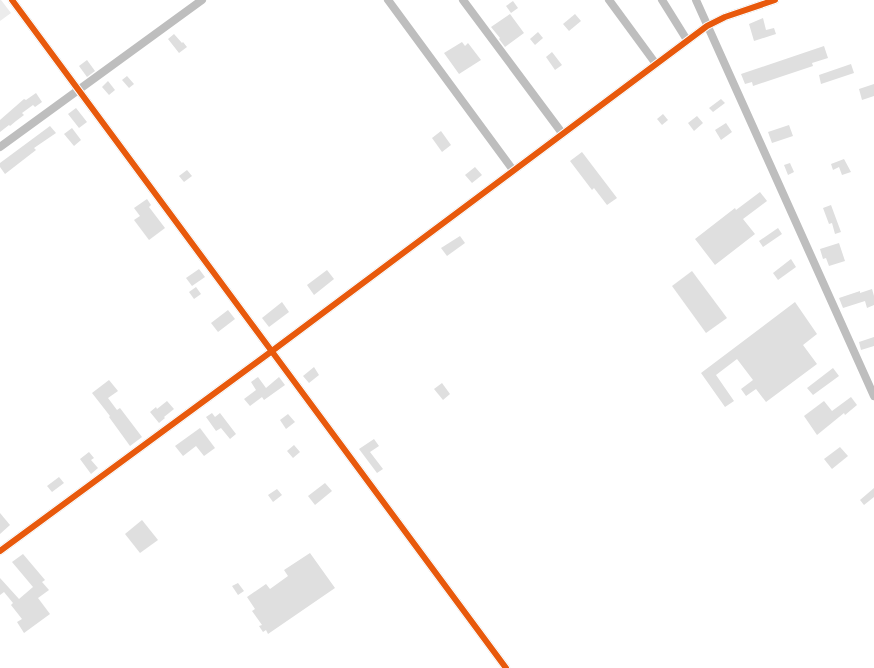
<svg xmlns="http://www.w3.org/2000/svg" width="874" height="668" viewBox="0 0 874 668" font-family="Ubuntu,sans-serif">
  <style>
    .green { fill: #ececec }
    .building { fill: #dfdfdf }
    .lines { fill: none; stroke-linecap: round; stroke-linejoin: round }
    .minor { stroke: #bebebe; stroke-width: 8 }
    .cycleway-casing { stroke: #fff; stroke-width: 8 }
    .cycleway { stroke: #e8590c; stroke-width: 6 }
  </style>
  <rect width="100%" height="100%" fill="#fff"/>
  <path class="green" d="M 0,0 L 1,0 L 11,13 L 0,21 Z"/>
  <g class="building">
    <path d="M 513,1 L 518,8 L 511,13 L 506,6 Z"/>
    <path d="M 510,14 L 524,33 L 505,47 L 499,39 L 500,38 L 491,27 Z"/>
    <path d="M 575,14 L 581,21 L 569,31 L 563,24 Z"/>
    <path d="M 763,18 L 766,30 L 774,28 L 776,34 L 754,41 L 749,24 Z"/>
    <path d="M 538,32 L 543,38 L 535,45 L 530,39 Z"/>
    <path d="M 174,34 L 182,43 L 183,42 L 187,47 L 179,53 L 168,39 Z"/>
    <path d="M 462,42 L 465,46 L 468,43 L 481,60 L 459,74 L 444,53 Z"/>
    <path d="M 824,46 L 828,58 L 812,63 L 813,66 L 753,86 L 752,82 L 745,84 L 741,74 Z"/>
    <path d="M 552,52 L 562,65 L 555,70 L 546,57 Z"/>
    <path d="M 87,60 L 95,71 L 87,77 L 79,66 Z"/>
    <path d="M 851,64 L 854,73 L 821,84 L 819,75 Z"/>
    <path d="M 127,76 L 134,84 L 129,88 L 122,80 Z"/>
    <path d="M 108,81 L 115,90 L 109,95 L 102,87 Z"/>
    <path d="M 874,84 L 874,96 L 862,100 L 859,89 Z"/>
    <path d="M 36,93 L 42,102 L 35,107 L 33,105 L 22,113 L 24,115 L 16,121 L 10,126 L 9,125 L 0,132 L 0,120 L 24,99 L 26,100 Z"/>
    <path d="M 721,99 L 725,103 L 713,112 L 709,108 Z"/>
    <path d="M 76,108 L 87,122 L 79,128 L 68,114 Z"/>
    <path d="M 663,114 L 668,120 L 662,125 L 657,119 Z"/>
    <path d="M 697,116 L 703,123 L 694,131 L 688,123 Z"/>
    <path d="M 726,123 L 732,132 L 721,140 L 715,130 Z"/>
    <path d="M 789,125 L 793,136 L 772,143 L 768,132 Z"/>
    <path d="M 50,126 L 56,133 L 34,148 L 36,150 L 5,174 L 0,167 L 0,163 Z"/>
    <path d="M 72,128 L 81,140 L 74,146 L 64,134 Z"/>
    <path d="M 441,131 L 451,145 L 442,152 L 432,138 Z"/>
    <path d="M 582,152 L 617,198 L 607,205 L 594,188 L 592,190 L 570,161 Z"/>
    <path d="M 844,159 L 851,172 L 842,175 L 839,167 L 833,170 L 831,164 Z"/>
    <path d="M 790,163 L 794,172 L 788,175 L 784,165 Z"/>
    <path d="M 475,167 L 482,175 L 472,183 L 465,175 Z"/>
    <path d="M 187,170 L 192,176 L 184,182 L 179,176 Z"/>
    <path d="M 760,192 L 767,201 L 743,219 L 755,234 L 715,265 L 695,239 L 735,208 L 736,210 Z"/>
    <path d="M 147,199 L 151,205 L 149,207 L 165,228 L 149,240 L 134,220 L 140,216 L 134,208 Z"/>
    <path d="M 831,205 L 841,232 L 835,234 L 832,223 L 829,224 L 823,208 Z"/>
    <path d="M 778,228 L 782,234 L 763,247 L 759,241 Z"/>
    <path d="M 460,236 L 465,243 L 447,256 L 441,248 Z"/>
    <path d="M 839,243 L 845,261 L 829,266 L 826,258 L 823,259 L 820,249 Z"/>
    <path d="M 791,259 L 796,267 L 778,280 L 773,273 Z"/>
    <path d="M 199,269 L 205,277 L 192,286 L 186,278 Z"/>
    <path d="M 327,270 L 334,279 L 314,295 L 307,285 Z"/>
    <path d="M 692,271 L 727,318 L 706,333 L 672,286 Z"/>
    <path d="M 196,287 L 201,294 L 194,299 L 189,292 Z"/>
    <path d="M 872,289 L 874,296 L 874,305 L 867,308 L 865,301 L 843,308 L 839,298 L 860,291 L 860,293 Z"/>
    <path d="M 282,302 L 289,312 L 269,327 L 262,318 Z"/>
    <path d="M 795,302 L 817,334 L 803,345 L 817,364 L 766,402 L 756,389 L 746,396 L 741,389 L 753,380 L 737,359 L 716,375 L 734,401 L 725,407 L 701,373 Z"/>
    <path d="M 228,310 L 235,319 L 218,332 L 211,323 Z"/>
    <path d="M 874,337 L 874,346 L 861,350 L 859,342 Z"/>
    <path d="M 314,367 L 319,375 L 309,383 L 303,376 Z"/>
    <path d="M 833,368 L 839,376 L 813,395 L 807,388 Z"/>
    <path d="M 258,377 L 266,388 L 279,377 L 285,385 L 264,400 L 262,397 L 250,406 L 244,399 L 256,390 L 251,382 Z"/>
    <path d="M 109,380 L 118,391 L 108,398 L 117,410 L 120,408 L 142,437 L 130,446 L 109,417 L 110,416 L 92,393 Z"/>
    <path d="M 442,383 L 450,394 L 443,400 L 434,389 Z"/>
    <path d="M 851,397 L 857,405 L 845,415 L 844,413 L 817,435 L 804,416 L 824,401 L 832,411 Z"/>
    <path d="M 167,401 L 174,409 L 164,417 L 165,418 L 159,423 L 150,412 L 156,407 L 157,409 Z"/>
    <path d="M 212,413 L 215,417 L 220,413 L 236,434 L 230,439 L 221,428 L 216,431 L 206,417 Z"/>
    <path d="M 288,414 L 295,422 L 286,429 L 280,420 Z"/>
    <path d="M 200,428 L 215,448 L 204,456 L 196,446 L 183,456 L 175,446 Z"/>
    <path d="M 374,439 L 379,446 L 370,452 L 383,469 L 377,473 L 359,449 Z"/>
    <path d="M 294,445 L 300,452 L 293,458 L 287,451 Z"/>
    <path d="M 840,447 L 848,456 L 832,469 L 824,459 Z"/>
    <path d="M 89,452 L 94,458 L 91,460 L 98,468 L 91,474 L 80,459 Z"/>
    <path d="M 59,477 L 64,483 L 52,492 L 47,486 Z"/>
    <path d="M 325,483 L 332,491 L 315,505 L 308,496 Z"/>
    <path d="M 874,488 L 874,497 L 864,505 L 860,500 Z"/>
    <path d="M 277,489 L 282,495 L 273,502 L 268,495 Z"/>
    <path d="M 0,513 L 10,525 L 0,534 Z"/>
    <path d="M 142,520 L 158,540 L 140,553 L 125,534 Z"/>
    <path d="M 310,553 L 335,588 L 268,634 L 266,630 L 263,632 L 259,626 L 262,625 L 252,611 L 255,609 L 247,597 L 266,584 L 270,589 L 288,576 L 284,570 Z"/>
    <path d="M 23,554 L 45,580 L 42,582 L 49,590 L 38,598 L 50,614 L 24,633 L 17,622 L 22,619 L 11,605 L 13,603 L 4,592 L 0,595 L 0,578 L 19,599 L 33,587 L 12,562 Z"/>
    <path d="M 238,583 L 244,591 L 238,595 L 232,586 Z"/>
  </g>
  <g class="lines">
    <g class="minor">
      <path d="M 12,0 L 506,668"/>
      <path d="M 388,0 L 513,170"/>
      <path d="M 463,0 L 562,133"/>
      <path d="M 609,0 L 656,64"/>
      <path d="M 662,0 L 687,40"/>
      <path d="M 696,0 L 874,396"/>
      <path d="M 0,147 L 202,0"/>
      <path d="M 0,551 L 272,351 L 707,26 L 725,17 L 775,0"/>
    </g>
    <g class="cycleway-casing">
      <g id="cycleway">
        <path d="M 12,0 L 506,668"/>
        <path d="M 0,551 L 272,351 L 707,26 L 725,17 L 775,0"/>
      </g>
    </g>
    <use href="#cycleway" class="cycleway"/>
  </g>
</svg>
